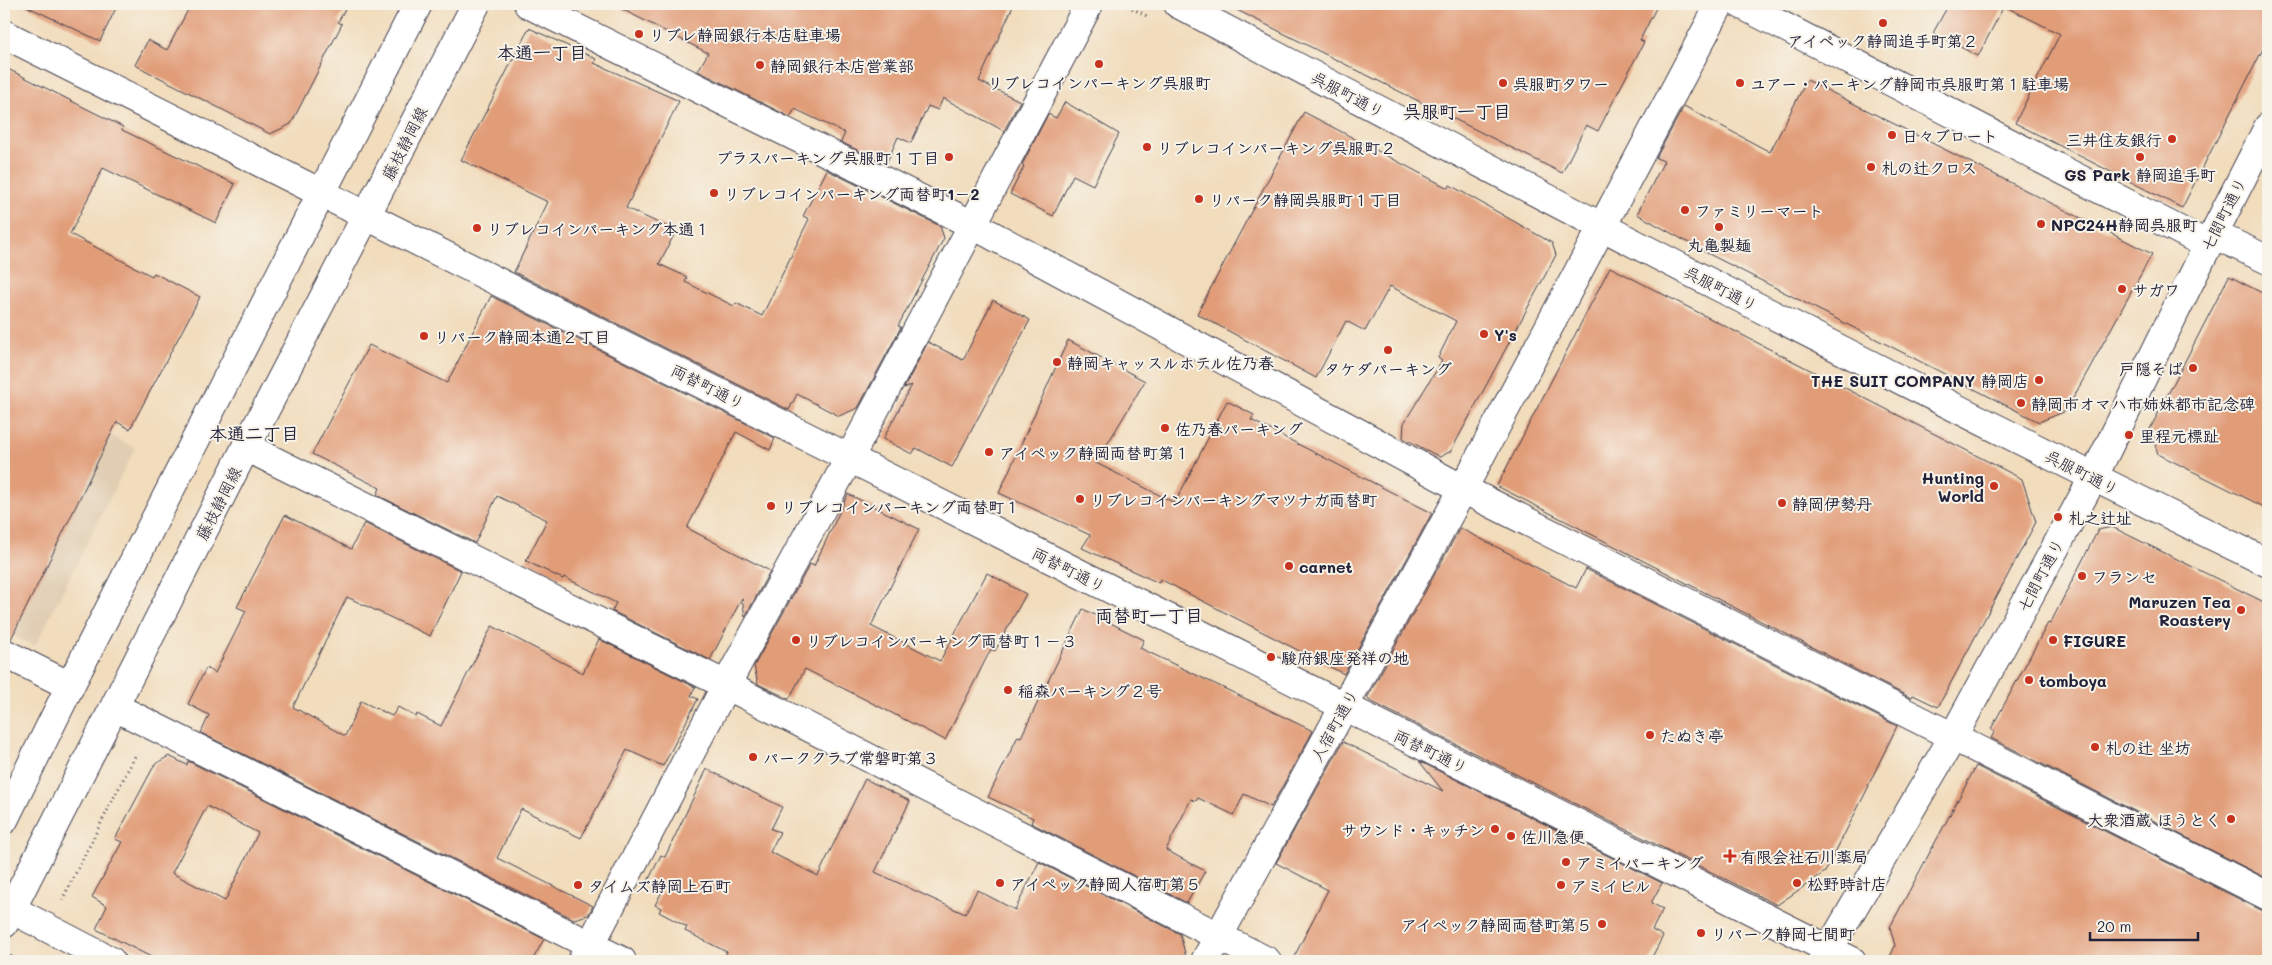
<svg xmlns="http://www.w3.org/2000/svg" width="2272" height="965" viewBox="0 0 2272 965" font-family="Mali,'Klee One',sans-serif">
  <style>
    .built { fill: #e0cdb2 }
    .building { fill: #e19c78; fill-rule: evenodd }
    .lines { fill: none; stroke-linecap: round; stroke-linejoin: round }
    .minor-casing { stroke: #413e4e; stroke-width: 30 }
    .major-casing { stroke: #413e4e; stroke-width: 30 }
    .path { stroke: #413e4e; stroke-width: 3; stroke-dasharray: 1 4; stroke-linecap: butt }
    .minor { stroke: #fff; stroke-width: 28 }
    .major { stroke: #fff; stroke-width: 28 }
    .poi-dot { fill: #c8321e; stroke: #f7f3e8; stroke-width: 2 }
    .labels { text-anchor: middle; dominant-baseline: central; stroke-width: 4; stroke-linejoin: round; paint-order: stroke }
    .poi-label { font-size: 16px; font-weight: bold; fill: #22223b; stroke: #f7f3e8; text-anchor: start }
    .street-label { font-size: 16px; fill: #22223b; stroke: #f7f3e8 }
    .neighbourhood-label { font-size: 18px; font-weight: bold; fill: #22223b; stroke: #f7f3e8 }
  </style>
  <rect width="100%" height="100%" fill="#f7f3e8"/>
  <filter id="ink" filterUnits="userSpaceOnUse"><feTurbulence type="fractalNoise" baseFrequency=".02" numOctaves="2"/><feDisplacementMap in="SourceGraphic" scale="10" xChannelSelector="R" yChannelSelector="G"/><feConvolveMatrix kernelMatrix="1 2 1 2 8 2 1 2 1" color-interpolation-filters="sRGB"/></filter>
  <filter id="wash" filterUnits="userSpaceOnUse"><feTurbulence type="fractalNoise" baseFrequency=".0096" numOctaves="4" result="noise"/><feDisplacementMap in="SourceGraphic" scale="20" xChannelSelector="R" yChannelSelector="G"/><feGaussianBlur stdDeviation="1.12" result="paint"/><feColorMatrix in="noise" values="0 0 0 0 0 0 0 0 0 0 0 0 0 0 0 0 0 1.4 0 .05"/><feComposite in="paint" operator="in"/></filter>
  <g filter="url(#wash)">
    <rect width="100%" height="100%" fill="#f1dcbc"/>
    <path class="built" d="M 4,382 L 135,448 L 35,646 L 4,631 Z"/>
    <g id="blocks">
      <g class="building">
        <path d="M 22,4 L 118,4 L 100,41 Z"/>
        <path d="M 191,4 L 348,4 L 338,22 L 342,24 L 291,124 L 270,134 L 135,65 L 148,40 L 167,50 Z"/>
        <path d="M 612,4 L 1014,4 L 979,81 L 1020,101 L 1004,131 L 943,98 L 938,110 L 928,106 L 911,143 L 898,137 L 886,164 L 841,142 L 845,133 L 795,109 L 790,117 L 698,71 L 708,53 Z"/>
        <path d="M 1225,4 L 1658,4 L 1640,40 L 1644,42 L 1598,131 L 1586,125 L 1562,173 Z"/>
        <path d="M 1949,4 L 2268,4 L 2268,39 L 2182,208 L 2015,123 L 2060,34 L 2004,6 L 1978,56 L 1933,33 Z"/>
        <path d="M 529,28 L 596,59 L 594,63 L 679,101 L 626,208 L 676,231 L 659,264 L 687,277 L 685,282 L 734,306 L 736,303 L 762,316 L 809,219 L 803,216 L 827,170 L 940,226 L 944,238 L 898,326 L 901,327 L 858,408 L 839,416 L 797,394 L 789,410 L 514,272 L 548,202 L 461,160 Z"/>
        <path d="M 4,67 L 123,127 L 122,130 L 235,184 L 216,223 L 103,168 L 70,234 L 152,276 L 154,273 L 200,297 L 130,429 L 117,422 L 11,639 L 4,637 Z"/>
        <path d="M 1807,80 L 2152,254 L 2066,411 L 2039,422 L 1705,252 L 1637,214 L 1664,161 L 1656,158 L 1684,106 L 1770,152 Z"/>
        <path d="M 1065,102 L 1119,134 L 1093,185 L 1073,175 L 1053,216 L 1010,194 L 1024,167 L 1022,165 L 1048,114 L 1056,118 Z"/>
        <path d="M 1304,112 L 1448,188 L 1450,185 L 1552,243 L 1556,255 L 1451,451 L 1440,457 L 1403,438 L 1404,423 L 1442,361 L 1438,358 L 1456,321 L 1390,286 L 1365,331 L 1346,321 L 1316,378 L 1197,314 Z"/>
        <path d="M 1610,267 L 2022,479 L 2036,522 L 1938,707 L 1913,695 L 1911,698 L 1497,486 Z"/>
        <path d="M 2229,276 L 2268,296 L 2268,509 L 2158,454 L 2150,429 Z"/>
        <path d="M 491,296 L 775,438 L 770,450 L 736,432 L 687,528 L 770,571 L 745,617 L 742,598 L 710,660 L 612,611 L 616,603 L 564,577 L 563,579 L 526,561 L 547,520 L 497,496 L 475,543 L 377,495 L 380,488 L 312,454 L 369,345 L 447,383 Z"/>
        <path d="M 993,300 L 1030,320 L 952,467 L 916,448 L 912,454 L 883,439 L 912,385 L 904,388 L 928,342 L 963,360 Z"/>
        <path d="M 1068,340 L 1145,381 L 1096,463 L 1175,503 L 1227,401 L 1254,415 L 1251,420 L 1432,513 L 1344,674 L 1160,579 L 1159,583 L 1082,548 L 1090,535 L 999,493 Z"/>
        <path d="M 848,494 L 919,529 L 871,626 L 940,661 L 987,573 L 1026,594 L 995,651 L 991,649 L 945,740 L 805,669 L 789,699 L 758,684 L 754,666 L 810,564 L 814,566 Z"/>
        <path d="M 285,515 L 351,549 L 364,523 L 461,571 L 430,636 L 347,597 L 293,707 L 345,736 L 361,701 L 392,716 L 398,707 L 416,717 L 417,714 L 441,726 L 492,626 L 583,673 L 599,639 L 695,687 L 691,696 L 698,699 L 663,766 L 627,750 L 581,838 L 521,809 L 497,858 L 593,906 L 588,915 L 574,919 L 201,733 L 209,715 L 188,704 L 206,668 L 215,673 L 246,611 L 237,607 Z"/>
        <path d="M 2112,527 L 2268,604 L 2268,879 L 1991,738 L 1995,731 L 1991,729 L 2048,623 L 2050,624 L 2098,530 Z"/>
        <path d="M 1460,528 L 1576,588 L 1586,569 L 1897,726 L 1868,786 L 1869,786 L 1825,872 L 1777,905 L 1370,701 L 1367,698 Z"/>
        <path d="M 1083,609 L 1144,640 L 1140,648 L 1313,731 L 1271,807 L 1244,794 L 1234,815 L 1198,798 L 1196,801 L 1191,799 L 1166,850 L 1205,871 L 1187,903 L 1031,823 L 1033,818 L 988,797 L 1018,736 L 1021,737 Z"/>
        <path d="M 1343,742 L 1443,791 L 1419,761 L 1662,883 L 1651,903 L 1663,909 L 1652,930 L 1663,936 L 1650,961 L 1292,961 L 1328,890 L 1276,863 Z"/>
        <path d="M 169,756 L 187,765 L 188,761 L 544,939 L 532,961 L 159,961 L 96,929 L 107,906 L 92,897 L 122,842 L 115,839 L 155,764 ZM 207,806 L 258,833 L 225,901 L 172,873 Z"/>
        <path d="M 1976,766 L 2261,910 L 2268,912 L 2268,961 L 1888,961 L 1895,946 L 1890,927 Z"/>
        <path d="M 707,769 L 782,807 L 771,829 L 780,832 L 770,852 L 818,876 L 865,779 L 910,801 L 875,872 L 965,914 L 977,890 L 1015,910 L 1039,862 L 1180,934 L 1187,961 L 723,961 L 727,952 L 685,931 L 687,927 L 659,912 L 661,908 L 655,905 L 663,890 L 648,881 L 661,855 L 665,857 Z"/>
      </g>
    </g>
  </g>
  <g filter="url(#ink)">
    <use href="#blocks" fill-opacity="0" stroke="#413e4e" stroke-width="1"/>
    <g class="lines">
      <g class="minor-casing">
        <g id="minor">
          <path d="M 528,4 L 973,225 L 1463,489 L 2268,896"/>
          <path d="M 1178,4 C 1539,195 1901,384 2268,563"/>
          <path d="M 1740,4 L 2208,245"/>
          <path d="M 4,34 L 1852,961"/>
          <path d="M 2213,234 L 2268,260"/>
          <path d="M 246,447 L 726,685 L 1267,961"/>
          <path d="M 4,653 L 70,686"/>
          <path d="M 115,707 L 622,961"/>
          <path d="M 11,909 L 111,961"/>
          <path d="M 582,961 L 726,685 L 850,457 L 1089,4"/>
          <path d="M 1205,961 L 1463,489 L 1720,4"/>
          <path d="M 1822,961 L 1953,737 L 2093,478 L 2208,245 L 2268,127"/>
        </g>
      </g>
      <g class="major-casing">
        <g id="major">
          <path d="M 4,820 L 70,686 L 418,4"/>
          <path d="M 4,924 L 246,447 L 476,4"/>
        </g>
      </g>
      <g class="path">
        <path d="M 1123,4 L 1147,16"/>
        <path d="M 62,900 L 136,754"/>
        <path d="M 9,961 L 12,955"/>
      </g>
      <use href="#minor" class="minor"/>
      <use href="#major" class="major"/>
    </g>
  </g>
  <g class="poi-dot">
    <circle cx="1883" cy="23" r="5"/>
    <circle cx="639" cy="34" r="5"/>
    <circle cx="1099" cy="64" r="5"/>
    <circle cx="760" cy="65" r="5"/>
    <circle cx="1503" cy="83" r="5"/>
    <circle cx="1740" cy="83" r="5"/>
    <circle cx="1892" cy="135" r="5"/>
    <circle cx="2172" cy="139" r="5"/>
    <circle cx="1147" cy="147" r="5"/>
    <circle cx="949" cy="157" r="5"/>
    <circle cx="2140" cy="157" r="5"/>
    <circle cx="1871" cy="167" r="5"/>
    <circle cx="714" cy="193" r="5"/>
    <circle cx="1199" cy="199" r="5"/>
    <circle cx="1685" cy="210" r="5"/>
    <circle cx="2041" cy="224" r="5"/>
    <circle cx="1719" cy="227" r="5"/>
    <circle cx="477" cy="228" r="5"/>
    <circle cx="2122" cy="289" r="5"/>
    <circle cx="1484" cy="334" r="5"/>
    <circle cx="424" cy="336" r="5"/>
    <circle cx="1388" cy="350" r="5"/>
    <circle cx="1057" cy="362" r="5"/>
    <circle cx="2193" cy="368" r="5"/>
    <circle cx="2039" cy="380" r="5"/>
    <circle cx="2021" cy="403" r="5"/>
    <circle cx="1165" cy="428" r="5"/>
    <circle cx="2129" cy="435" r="5"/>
    <circle cx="989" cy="452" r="5"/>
    <circle cx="1994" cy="486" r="5"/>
    <circle cx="1080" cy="499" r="5"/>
    <circle cx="1782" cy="503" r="5"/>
    <circle cx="771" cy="506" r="5"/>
    <circle cx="2058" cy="517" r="5"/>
    <circle cx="1289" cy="566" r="5"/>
    <circle cx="2082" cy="576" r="5"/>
    <circle cx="2241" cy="610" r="5"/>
    <circle cx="796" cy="640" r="5"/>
    <circle cx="2053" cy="640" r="5"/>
    <circle cx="1271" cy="657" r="5"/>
    <circle cx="2029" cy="680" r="5"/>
    <circle cx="1008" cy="690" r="5"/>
    <circle cx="1650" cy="735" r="5"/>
    <circle cx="2095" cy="747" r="5"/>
    <circle cx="753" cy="757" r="5"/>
    <circle cx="2231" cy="819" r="5"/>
    <circle cx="1495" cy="829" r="5"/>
    <circle cx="1511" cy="836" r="5"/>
    <path d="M1727.5 848.5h5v5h5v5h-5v5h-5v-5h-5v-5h5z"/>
    <circle cx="1566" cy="862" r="5"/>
    <circle cx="1000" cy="883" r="5"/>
    <circle cx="1797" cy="883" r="5"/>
    <circle cx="578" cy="885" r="5"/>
    <circle cx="1561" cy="885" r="5"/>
    <circle cx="1602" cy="924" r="5"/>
    <circle cx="1701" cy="933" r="5"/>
  </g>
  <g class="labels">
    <g class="poi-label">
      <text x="649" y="34">リブレ静岡銀行本店駐車場</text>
      <text x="1883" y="40" text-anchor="middle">アイペック静岡追手町第２</text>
      <text x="770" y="65">静岡銀行本店営業部</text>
      <text x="1099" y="82" text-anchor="middle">リブレコインパーキング呉服町</text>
      <text x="1513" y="83">呉服町タワー</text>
      <text x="1750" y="83">ユアー・パーキング静岡市呉服町第１駐車場</text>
      <text x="1902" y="135">日々ブロート</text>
      <text x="2162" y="139" text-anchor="end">三井住友銀行</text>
      <text x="1157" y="147">リブレコインパーキング呉服町２</text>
      <text x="939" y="157" text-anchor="end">プラスパーキング呉服町１丁目</text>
      <text x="1881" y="167">札の辻クロス</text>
      <text x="2140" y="174" text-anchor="middle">GS Park 静岡追手町</text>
      <text x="724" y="193">リブレコインパーキング両替町1－2</text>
      <text x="1209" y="199">リパーク静岡呉服町１丁目</text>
      <text x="1695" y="210">ファミリーマート</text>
      <text x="2051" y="224">NPC24H静岡呉服町</text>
      <text x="487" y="228">リブレコインパーキング本通１</text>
      <text x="1719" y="244" text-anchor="middle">丸亀製麺</text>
      <text x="2132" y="289">サガワ</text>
      <text x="1494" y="334">Y's</text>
      <text x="434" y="336">リパーク静岡本通２丁目</text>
      <text x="1067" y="362">静岡キャッスルホテル佐乃春</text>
      <text x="1388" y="368" text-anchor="middle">タケダパーキング</text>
      <text x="2183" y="368" text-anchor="end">戸隠そば</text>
      <text x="2029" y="380" text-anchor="end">THE SUIT COMPANY 静岡店</text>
      <text x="2031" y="403">静岡市オマハ市姉妹都市記念碑</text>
      <text x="1175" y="428">佐乃春パーキング</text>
      <text x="2139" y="435">里程元標趾</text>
      <text x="999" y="452">アイペック静岡両替町第１</text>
      <text x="1984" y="477" text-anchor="end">Hunting<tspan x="1984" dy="18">World</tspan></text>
      <text x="1090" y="499">リブレコインパーキングマツナガ両替町</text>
      <text x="1792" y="503">静岡伊勢丹</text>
      <text x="781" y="506">リブレコインパーキング両替町１</text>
      <text x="2068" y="517">札之辻址</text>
      <text x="1299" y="566">carnet</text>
      <text x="2092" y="576">フランセ</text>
      <text x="2231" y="601" text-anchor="end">Maruzen Tea<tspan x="2231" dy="18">Roastery</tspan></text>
      <text x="806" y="640">リブレコインパーキング両替町１－３</text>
      <text x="2063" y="640">FIGURE</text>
      <text x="1281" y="657">駿府銀座発祥の地</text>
      <text x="2039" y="680">tomboya</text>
      <text x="1018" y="690">稲森パーキング２号</text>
      <text x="1660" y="735">たぬき亭</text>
      <text x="2105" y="747">札の辻 坐坊</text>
      <text x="763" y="757">パーククラブ常磐町第３</text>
      <text x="2221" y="819" text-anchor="end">大衆酒蔵 ほうとく</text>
      <text x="1485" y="829" text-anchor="end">サウンド・キッチン</text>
      <text x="1521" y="836">佐川急便</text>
      <text x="1740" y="856">有限会社石川薬局</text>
      <text x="1576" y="862">アミイパーキング</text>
      <text x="1010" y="883">アイペック静岡人宿町第５</text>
      <text x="1807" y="883">松野時計店</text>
      <text x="588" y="885">タイムズ静岡上石町</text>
      <text x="1571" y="885">アミイビル</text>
      <text x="1592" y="924" text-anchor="end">アイペック静岡両替町第５</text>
      <text x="1711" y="933">リパーク静岡七間町</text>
    </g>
    <g class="street-label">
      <text transform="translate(1348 94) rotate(28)">呉服町通り</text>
      <text transform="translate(404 143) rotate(-63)">藤枝静岡線</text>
      <text transform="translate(2223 214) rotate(-63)">七間町通り</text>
      <text transform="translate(1721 288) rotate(27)">呉服町通り</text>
      <text transform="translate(708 386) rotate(27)">両替町通り</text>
      <text transform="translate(2082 472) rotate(27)">呉服町通り</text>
      <text transform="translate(218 503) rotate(-63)">藤枝静岡線</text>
      <text transform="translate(1069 569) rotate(27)">両替町通り</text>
      <text transform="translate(2040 575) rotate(-62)">七間町通り</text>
      <text transform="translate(1334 725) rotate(-61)">人宿町通り</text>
      <text transform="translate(1431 751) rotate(26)">両替町通り</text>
    </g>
    <g class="neighbourhood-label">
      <text x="542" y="52">本通一丁目</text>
      <text x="1457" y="111">呉服町一丁目</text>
      <text x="254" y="433">本通二丁目</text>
      <text x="1149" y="615">両替町一丁目</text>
    </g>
  </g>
  <rect width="2272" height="965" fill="none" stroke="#f7f3e8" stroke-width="20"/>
  <path d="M2090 932v8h108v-8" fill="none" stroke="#22223b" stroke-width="2.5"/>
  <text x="2097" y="932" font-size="15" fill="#22223b" stroke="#f7f3e8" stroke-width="4" paint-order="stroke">20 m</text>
</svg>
